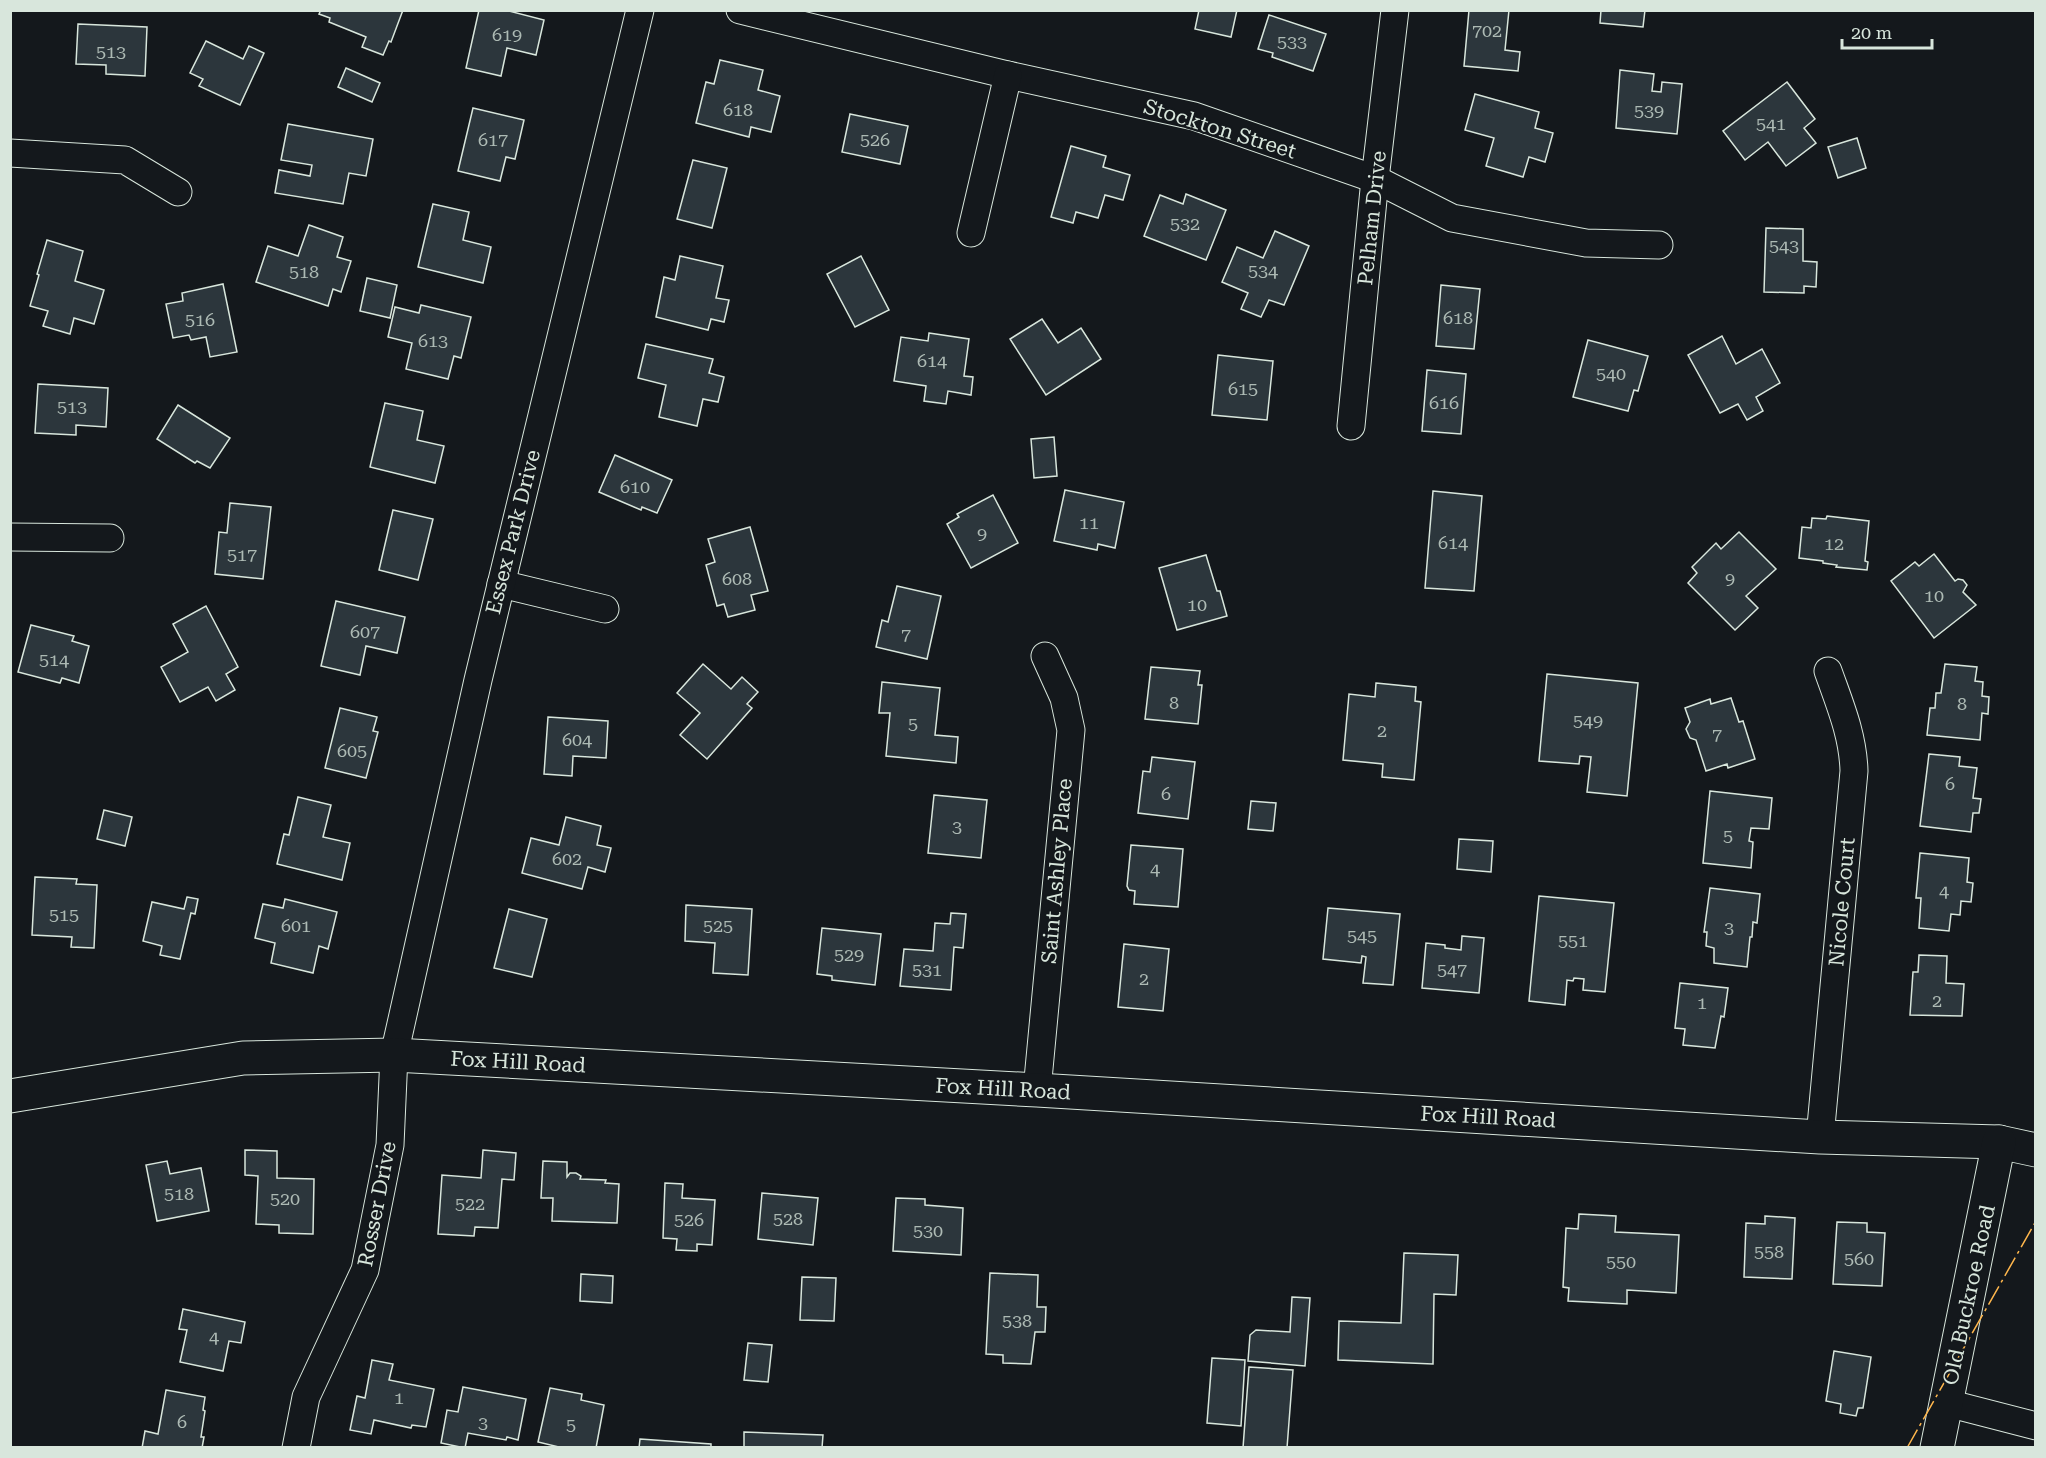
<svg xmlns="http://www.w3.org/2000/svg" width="2046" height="1458" viewBox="0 0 2046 1458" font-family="'Roboto Serif',serif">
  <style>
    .building { fill: #2c363c; stroke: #d8e6dc; stroke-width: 1.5 }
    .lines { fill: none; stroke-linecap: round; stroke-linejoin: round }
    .street-casing { stroke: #d8e6dc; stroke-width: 29 }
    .secondary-casing { stroke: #d8e6dc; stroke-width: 35 }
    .street { stroke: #14181c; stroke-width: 27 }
    .secondary { stroke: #14181c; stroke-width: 33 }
    .power { stroke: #ffb74d; stroke-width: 1.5; stroke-dasharray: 21 4.5 3 4.5; stroke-linecap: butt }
    .labels { text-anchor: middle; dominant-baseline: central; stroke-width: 4.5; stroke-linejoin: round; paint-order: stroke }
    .number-label { font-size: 18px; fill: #adbab4 }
    .street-label { font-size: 21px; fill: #d8e6dc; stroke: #14181c }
  </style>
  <rect width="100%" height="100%" fill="#14181c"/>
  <g class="building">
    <path d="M 321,10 L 403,10 L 391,42 L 389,41 L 383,55 L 362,47 L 366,37 L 329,22 L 330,18 L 319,14 Z"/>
    <path d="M 479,10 L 505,10 L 544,20 L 536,55 L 507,48 L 501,76 L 466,68 Z"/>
    <path d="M 1199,10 L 1237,10 L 1231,37 L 1195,29 Z"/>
    <path d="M 1469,10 L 1509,10 L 1505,50 L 1520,52 L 1518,71 L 1464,66 Z"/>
    <path d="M 1601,10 L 1645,10 L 1643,27 L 1600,23 Z"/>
    <path d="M 1269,15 L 1326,34 L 1313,71 L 1272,57 L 1273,53 L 1258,49 Z"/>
    <path d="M 78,24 L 147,27 L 145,76 L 106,74 L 106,65 L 76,64 Z"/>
    <path d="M 206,41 L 243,59 L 249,46 L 264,53 L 240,105 L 199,86 L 203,79 L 190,73 Z"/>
    <path d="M 720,60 L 763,70 L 758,90 L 780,96 L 771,132 L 751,127 L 749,137 L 696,123 L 706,82 L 714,84 Z"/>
    <path d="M 346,68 L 380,83 L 372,102 L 338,87 Z"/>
    <path d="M 1620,70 L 1654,74 L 1652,91 L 1661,92 L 1662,82 L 1682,84 L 1677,134 L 1616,128 Z"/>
    <path d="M 1787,82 L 1815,119 L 1804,128 L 1816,143 L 1786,166 L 1768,142 L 1745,160 L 1723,131 Z"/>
    <path d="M 1475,94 L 1539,112 L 1535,128 L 1553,133 L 1545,162 L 1529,157 L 1523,177 L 1486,166 L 1494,138 L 1465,130 Z"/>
    <path d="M 473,108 L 524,120 L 515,159 L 506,157 L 500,181 L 458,171 Z"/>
    <path d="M 850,114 L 908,126 L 900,164 L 842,152 Z"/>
    <path d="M 288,124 L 373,139 L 366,176 L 349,173 L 343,204 L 275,193 L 279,170 L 310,176 L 312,165 L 281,160 Z"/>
    <path d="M 1857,138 L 1866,168 L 1838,178 L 1828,147 Z"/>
    <path d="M 1071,146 L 1106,156 L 1103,167 L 1130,175 L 1123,200 L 1105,195 L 1098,218 L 1076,212 L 1073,223 L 1051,217 Z"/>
    <path d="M 693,160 L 727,168 L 712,228 L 677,219 Z"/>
    <path d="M 1186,194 L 1226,210 L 1206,260 L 1144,236 L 1160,195 L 1183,204 Z"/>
    <path d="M 433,204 L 469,212 L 463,240 L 491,247 L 483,283 L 418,267 Z"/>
    <path d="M 309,225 L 343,237 L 337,257 L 351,261 L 341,292 L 333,289 L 328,306 L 256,282 L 268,246 L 298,256 Z"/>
    <path d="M 1766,228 L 1803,229 L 1803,261 L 1817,262 L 1816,287 L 1804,286 L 1804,293 L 1764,292 Z"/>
    <path d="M 1275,231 L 1309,246 L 1284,305 L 1269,300 L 1261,317 L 1241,309 L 1248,293 L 1222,282 L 1237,247 L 1263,258 Z"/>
    <path d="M 47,240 L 83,251 L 75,281 L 104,290 L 94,324 L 74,318 L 70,334 L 43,326 L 48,311 L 30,306 L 39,275 L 37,274 Z"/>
    <path d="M 680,256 L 723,266 L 716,298 L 729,300 L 724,322 L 711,319 L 708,330 L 656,317 L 664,277 L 675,280 Z"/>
    <path d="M 861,256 L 889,310 L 855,327 L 827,274 Z"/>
    <path d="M 367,278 L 397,285 L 390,318 L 360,311 Z"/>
    <path d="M 223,284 L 237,352 L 210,357 L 206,337 L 191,340 L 189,335 L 173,338 L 166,304 L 183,301 L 182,293 Z"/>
    <path d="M 1441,285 L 1480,289 L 1474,349 L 1436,346 Z"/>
    <path d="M 421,305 L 471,317 L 461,358 L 454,356 L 448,379 L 406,369 L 412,343 L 388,337 L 395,307 L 419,313 Z"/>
    <path d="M 1042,319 L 1058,343 L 1081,328 L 1101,359 L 1046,395 L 1010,339 Z"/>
    <path d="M 929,333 L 969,339 L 964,376 L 973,377 L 971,395 L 948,391 L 946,404 L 924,401 L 926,386 L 894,381 L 901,337 L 928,341 Z"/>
    <path d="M 1722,336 L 1736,364 L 1762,349 L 1780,383 L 1756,397 L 1763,411 L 1747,420 L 1738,404 L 1720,413 L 1688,355 Z"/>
    <path d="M 1588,340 L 1648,356 L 1638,391 L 1634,390 L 1628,411 L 1573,397 Z"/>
    <path d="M 646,344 L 713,359 L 709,373 L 724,377 L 718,402 L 703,399 L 697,426 L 659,417 L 666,385 L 638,378 Z"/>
    <path d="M 1218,355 L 1273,361 L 1267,420 L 1212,415 Z"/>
    <path d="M 1427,370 L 1466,374 L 1461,434 L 1422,431 Z"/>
    <path d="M 38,384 L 108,388 L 106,427 L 76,425 L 76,435 L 35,433 Z"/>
    <path d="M 385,403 L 423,411 L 417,440 L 444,446 L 435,483 L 370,467 Z"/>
    <path d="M 178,405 L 230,438 L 210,468 L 197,461 L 195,463 L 157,439 Z"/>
    <path d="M 1054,437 L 1057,476 L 1034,478 L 1031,439 Z"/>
    <path d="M 615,455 L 672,480 L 657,513 L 642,507 L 641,510 L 599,492 Z"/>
    <path d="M 1065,490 L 1124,502 L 1115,548 L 1098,544 L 1097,550 L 1054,541 Z"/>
    <path d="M 1433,491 L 1482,496 L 1474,591 L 1425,588 Z"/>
    <path d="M 993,495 L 1018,543 L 971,568 L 947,524 L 959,517 L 957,514 Z"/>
    <path d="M 230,503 L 271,507 L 263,579 L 215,574 L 219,532 L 227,533 Z"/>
    <path d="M 393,510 L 433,519 L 418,580 L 379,570 Z"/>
    <path d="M 1827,516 L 1869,521 L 1865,561 L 1868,562 L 1867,570 L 1836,567 L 1837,565 L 1823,563 L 1823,561 L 1799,558 L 1802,527 L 1811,528 L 1812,518 L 1826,519 Z"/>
    <path d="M 750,527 L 768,591 L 751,595 L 755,610 L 728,617 L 724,604 L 717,606 L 706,565 L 715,562 L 708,539 Z"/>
    <path d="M 1739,532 L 1776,569 L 1746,596 L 1758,608 L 1735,630 L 1688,583 L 1697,573 L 1692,567 L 1716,543 L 1721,549 Z"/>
    <path d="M 1934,554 L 1955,581 L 1958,579 L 1963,580 L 1967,585 L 1963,592 L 1976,605 L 1934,638 L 1891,581 L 1915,562 L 1919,566 Z"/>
    <path d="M 1206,555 L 1217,591 L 1220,591 L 1227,616 L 1177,630 L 1159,568 Z"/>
    <path d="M 897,586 L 941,596 L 927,659 L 876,647 L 882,620 L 888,622 Z"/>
    <path d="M 336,601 L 405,617 L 397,653 L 366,646 L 360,675 L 321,666 Z"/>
    <path d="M 206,606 L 238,667 L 226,674 L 235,690 L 216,701 L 208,687 L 180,702 L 161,667 L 188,652 L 173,624 Z"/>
    <path d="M 31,625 L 74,636 L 72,641 L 89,646 L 79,683 L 62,678 L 60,683 L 18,672 Z"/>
    <path d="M 703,664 L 731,689 L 742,677 L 758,692 L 747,704 L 752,708 L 707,759 L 680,735 L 700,713 L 677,693 Z"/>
    <path d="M 1945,664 L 1977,667 L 1975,681 L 1983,682 L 1982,696 L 1989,697 L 1988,714 L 1982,713 L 1980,740 L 1927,735 L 1930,708 L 1935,708 L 1936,693 L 1941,693 Z"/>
    <path d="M 1151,667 L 1200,671 L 1198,685 L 1202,685 L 1198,724 L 1145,719 Z"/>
    <path d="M 1547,674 L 1638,683 L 1627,796 L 1587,792 L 1591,757 L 1580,756 L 1579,764 L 1539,761 Z"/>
    <path d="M 882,682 L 940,688 L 935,735 L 958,737 L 956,763 L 886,756 L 890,713 L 879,713 Z"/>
    <path d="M 1376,683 L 1416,687 L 1415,701 L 1421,702 L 1414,780 L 1382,777 L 1383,764 L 1343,760 L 1349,694 L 1375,697 Z"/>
    <path d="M 1731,698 L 1739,722 L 1743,721 L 1755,759 L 1728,768 L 1727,764 L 1706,771 L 1696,740 L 1690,738 L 1686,729 L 1690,722 L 1685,708 L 1710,699 L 1711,704 Z"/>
    <path d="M 340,708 L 377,717 L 373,731 L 378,732 L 366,778 L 325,768 Z"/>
    <path d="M 548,717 L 608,721 L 606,758 L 573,756 L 572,776 L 544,774 Z"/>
    <path d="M 1929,754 L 1960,757 L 1959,766 L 1977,768 L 1973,798 L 1981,799 L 1979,813 L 1973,813 L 1971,832 L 1920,826 Z"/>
    <path d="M 1152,757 L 1195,762 L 1188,819 L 1138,813 L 1143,771 L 1150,772 Z"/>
    <path d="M 1710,791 L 1772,798 L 1769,829 L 1751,828 L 1749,841 L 1753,842 L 1751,868 L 1703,863 Z"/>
    <path d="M 934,795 L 987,800 L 981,858 L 928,853 Z"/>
    <path d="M 298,797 L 331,805 L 323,837 L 350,843 L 342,880 L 277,864 L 284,834 L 289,835 Z"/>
    <path d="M 1251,801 L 1276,803 L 1273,831 L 1248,829 Z"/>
    <path d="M 104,810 L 132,817 L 125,846 L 97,839 Z"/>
    <path d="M 566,817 L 601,826 L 597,845 L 611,848 L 605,872 L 588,867 L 582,889 L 522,873 L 531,838 L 559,845 Z"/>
    <path d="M 1459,839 L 1493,841 L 1491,872 L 1457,869 Z"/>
    <path d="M 1131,845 L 1183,849 L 1178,907 L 1134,904 L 1135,891 L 1129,890 L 1127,886 Z"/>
    <path d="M 1920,853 L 1969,858 L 1967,882 L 1973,883 L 1971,902 L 1961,901 L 1960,915 L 1951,914 L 1949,931 L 1919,928 L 1921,898 L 1916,898 Z"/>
    <path d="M 35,877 L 77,879 L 76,884 L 97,885 L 94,948 L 71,947 L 72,937 L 32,935 Z"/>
    <path d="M 1710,888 L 1760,894 L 1757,923 L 1753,922 L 1752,937 L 1750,937 L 1747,967 L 1714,963 L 1714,948 L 1706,946 L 1707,932 L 1704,932 Z"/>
    <path d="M 1539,896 L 1614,903 L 1605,992 L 1583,990 L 1584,979 L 1574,978 L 1573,981 L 1567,980 L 1565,1005 L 1529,1001 Z"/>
    <path d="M 187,897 L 198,899 L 195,914 L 191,913 L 180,959 L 160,955 L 162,946 L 143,941 L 152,902 L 184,909 Z"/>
    <path d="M 285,899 L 337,912 L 328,949 L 319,946 L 313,973 L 271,963 L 275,943 L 255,938 L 263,904 L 283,908 Z"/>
    <path d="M 686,905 L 752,909 L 748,975 L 713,973 L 715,943 L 685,941 Z"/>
    <path d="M 1328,908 L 1400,914 L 1393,985 L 1363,983 L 1366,957 L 1362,956 L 1361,963 L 1323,959 Z"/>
    <path d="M 509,909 L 547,919 L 532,977 L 494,968 Z"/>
    <path d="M 951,913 L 966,914 L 963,948 L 954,947 L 951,990 L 900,986 L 904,949 L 933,951 L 935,923 L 950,924 Z"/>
    <path d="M 822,928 L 881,934 L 875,985 L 832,980 L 832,976 L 817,974 Z"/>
    <path d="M 1462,936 L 1484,938 L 1479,993 L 1422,988 L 1426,943 L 1445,945 L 1445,948 L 1461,950 Z"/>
    <path d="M 1124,944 L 1169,949 L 1163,1011 L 1118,1007 Z"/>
    <path d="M 1919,955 L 1947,956 L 1946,983 L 1964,984 L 1962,1016 L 1910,1015 L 1913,972 L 1918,972 Z"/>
    <path d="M 1680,983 L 1728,988 L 1724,1017 L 1721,1016 L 1715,1048 L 1683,1045 L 1685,1029 L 1675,1028 Z"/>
    <path d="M 245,1150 L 277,1151 L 277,1178 L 314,1179 L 313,1234 L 279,1233 L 279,1225 L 256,1224 L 258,1176 L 245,1175 Z"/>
    <path d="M 483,1150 L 516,1153 L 514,1180 L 502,1179 L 498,1228 L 475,1227 L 474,1236 L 438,1234 L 442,1175 L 481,1178 Z"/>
    <path d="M 167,1161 L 170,1174 L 201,1168 L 209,1211 L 157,1221 L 146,1165 Z"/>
    <path d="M 543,1161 L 567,1162 L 567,1177 L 570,1173 L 576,1173 L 581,1176 L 580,1179 L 606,1180 L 605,1183 L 619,1184 L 617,1223 L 552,1221 L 553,1198 L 541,1198 Z"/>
    <path d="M 665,1183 L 683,1184 L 682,1198 L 715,1200 L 712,1245 L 697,1244 L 697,1251 L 676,1250 L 677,1239 L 663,1238 Z"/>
    <path d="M 762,1193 L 818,1198 L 813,1245 L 758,1239 Z"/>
    <path d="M 896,1198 L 925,1199 L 925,1205 L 963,1208 L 961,1255 L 893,1251 Z"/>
    <path d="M 1579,1214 L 1616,1216 L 1615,1232 L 1679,1235 L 1676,1293 L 1627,1290 L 1627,1304 L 1568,1301 L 1569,1288 L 1563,1287 L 1566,1228 L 1578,1229 Z"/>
    <path d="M 1765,1216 L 1795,1218 L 1792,1279 L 1744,1277 L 1746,1223 L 1765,1224 Z"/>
    <path d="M 1837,1222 L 1867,1223 L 1867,1232 L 1885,1233 L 1882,1286 L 1833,1284 Z"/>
    <path d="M 1404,1253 L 1458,1255 L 1456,1295 L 1434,1294 L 1433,1364 L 1338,1360 L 1339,1321 L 1401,1323 Z"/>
    <path d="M 990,1273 L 1038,1275 L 1037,1307 L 1046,1307 L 1045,1332 L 1035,1332 L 1031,1364 L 1003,1363 L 1003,1355 L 986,1354 Z"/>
    <path d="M 581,1274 L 613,1276 L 612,1303 L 580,1301 Z"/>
    <path d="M 802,1277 L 836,1278 L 834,1321 L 800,1320 Z"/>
    <path d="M 1292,1297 L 1310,1298 L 1305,1366 L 1248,1361 L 1250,1335 L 1256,1330 L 1290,1332 Z"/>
    <path d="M 183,1309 L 245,1322 L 241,1343 L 229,1341 L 223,1371 L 180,1362 L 187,1330 L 179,1329 Z"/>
    <path d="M 748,1343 L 772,1345 L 768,1382 L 744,1380 Z"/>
    <path d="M 1834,1351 L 1871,1357 L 1863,1408 L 1858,1408 L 1856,1416 L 1840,1413 L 1841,1404 L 1826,1401 Z"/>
    <path d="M 1212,1358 L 1245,1360 L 1241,1426 L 1207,1423 Z"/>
    <path d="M 372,1360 L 393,1364 L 389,1380 L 434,1389 L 426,1427 L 412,1425 L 411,1428 L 374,1420 L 371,1434 L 350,1430 L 357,1396 L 365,1398 Z"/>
    <path d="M 1249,1367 L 1293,1370 L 1287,1448 L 1243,1448 Z"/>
    <path d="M 463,1387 L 526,1399 L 518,1440 L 507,1437 L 506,1440 L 468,1433 L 465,1448 L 441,1443 L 447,1410 L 458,1412 Z"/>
    <path d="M 550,1388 L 582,1394 L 581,1400 L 604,1405 L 596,1448 L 563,1448 L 538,1442 Z"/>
    <path d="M 166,1390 L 205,1397 L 203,1410 L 205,1411 L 201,1437 L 204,1437 L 202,1448 L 142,1448 L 145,1431 L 158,1434 Z"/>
    <path d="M 744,1432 L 823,1435 L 822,1448 L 744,1448 Z"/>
    <path d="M 640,1439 L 711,1444 L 711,1448 L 639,1448 Z"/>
  </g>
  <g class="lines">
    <g class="street-casing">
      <g id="street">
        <path d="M 740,10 L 1008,75 L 1194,116 L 1375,179 L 1452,218 L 1586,243 L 1659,245"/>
        <path d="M 10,153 L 125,160 L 178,192"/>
        <path d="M 971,233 L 1008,75"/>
        <path d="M 1351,426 L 1375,179 L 1395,10"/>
        <path d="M 10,537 L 110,538"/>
        <path d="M 501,584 L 605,609"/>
        <path d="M 1037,1090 L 1071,730 L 1064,698 L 1045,656"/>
        <path d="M 1820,1137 L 1854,771 C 1853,735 1840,705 1828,671"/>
        <path d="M 1947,1403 L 2036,1426"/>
        <path d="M 296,1448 L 306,1397 L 365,1270 L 390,1145 L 394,1055 L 478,680 L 640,10"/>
      </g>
    </g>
    <g class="secondary-casing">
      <g id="secondary">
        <path d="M 10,1096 L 243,1058 L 394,1055 L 1037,1090 L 1820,1137 L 1999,1142 L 2036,1150"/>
        <path d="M 1937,1448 L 1999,1142"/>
      </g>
    </g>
    <use href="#street" class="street"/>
    <use href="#secondary" class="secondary"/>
    <path class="power" d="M 1907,1448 L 2036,1221"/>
  </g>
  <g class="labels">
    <g class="number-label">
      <text x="1487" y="30">702</text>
      <text x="507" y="34">619</text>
      <text x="1292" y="41">533</text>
      <text x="111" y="51">513</text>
      <text x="738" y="109">618</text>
      <text x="1649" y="110">539</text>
      <text x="1771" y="123">541</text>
      <text x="493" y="139">617</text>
      <text x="875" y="139">526</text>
      <text x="1185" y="223">532</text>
      <text x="1784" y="245">543</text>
      <text x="1263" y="270">534</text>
      <text x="304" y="271">518</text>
      <text x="1458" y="317">618</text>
      <text x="200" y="319">516</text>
      <text x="433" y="340">613</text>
      <text x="932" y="360">614</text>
      <text x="1611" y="373">540</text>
      <text x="1243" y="388">615</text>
      <text x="1444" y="402">616</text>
      <text x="72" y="406">513</text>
      <text x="635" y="486">610</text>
      <text x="1089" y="522">11</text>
      <text x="982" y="533">9</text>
      <text x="1453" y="542">614</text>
      <text x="1834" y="543">12</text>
      <text x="242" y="554">517</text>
      <text x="737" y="578">608</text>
      <text x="1730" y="578">9</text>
      <text x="1934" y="595">10</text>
      <text x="1197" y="604">10</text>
      <text x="365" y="631">607</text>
      <text x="906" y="634">7</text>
      <text x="54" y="659">514</text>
      <text x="1174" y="702">8</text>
      <text x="1962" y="703">8</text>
      <text x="1588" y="720">549</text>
      <text x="913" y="723">5</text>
      <text x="1382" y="730">2</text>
      <text x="1717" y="734">7</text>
      <text x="577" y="739">604</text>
      <text x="352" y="750">605</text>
      <text x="1950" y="783">6</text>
      <text x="1166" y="793">6</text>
      <text x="957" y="826">3</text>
      <text x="1728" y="835">5</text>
      <text x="567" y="858">602</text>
      <text x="1155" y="868">4</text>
      <text x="1944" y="890">4</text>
      <text x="64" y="914">515</text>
      <text x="296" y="925">601</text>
      <text x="718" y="925">525</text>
      <text x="1729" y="927">3</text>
      <text x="1362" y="935">545</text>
      <text x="1573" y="940">551</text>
      <text x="849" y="954">529</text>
      <text x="927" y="969">531</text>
      <text x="1452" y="969">547</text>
      <text x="1144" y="978">2</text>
      <text x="1937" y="1000">2</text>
      <text x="1702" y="1002">1</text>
      <text x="179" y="1193">518</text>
      <text x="285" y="1198">520</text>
      <text x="470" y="1203">522</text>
      <text x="788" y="1218">528</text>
      <text x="689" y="1219">526</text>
      <text x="928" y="1230">530</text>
      <text x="1769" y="1251">558</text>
      <text x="1859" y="1258">560</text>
      <text x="1621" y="1261">550</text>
      <text x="1017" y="1320">538</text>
      <text x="214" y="1336">4</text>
      <text x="399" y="1397">1</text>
      <text x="182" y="1421">6</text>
      <text x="483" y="1422">3</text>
      <text x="571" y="1424">5</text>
    </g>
    <g class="street-label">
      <text transform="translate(1220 129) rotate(17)">Stockton Street</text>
      <text transform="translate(1372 218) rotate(-84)">Pelham Drive</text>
      <text transform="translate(513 532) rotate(-76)">Essex Park Drive</text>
      <text transform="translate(1057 871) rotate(-85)">Saint Ashley Place</text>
      <text transform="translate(1842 902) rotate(-85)">Nicole Court</text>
      <text transform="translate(518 1062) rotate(3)">Fox Hill Road</text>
      <text transform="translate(1003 1089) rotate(3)">Fox Hill Road</text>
      <text transform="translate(1488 1117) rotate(3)">Fox Hill Road</text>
      <text transform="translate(377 1204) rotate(-79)">Rosser Drive</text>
      <text transform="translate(1969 1295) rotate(-78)">Old Buckroe Road</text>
    </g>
  </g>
  <rect width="2046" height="1458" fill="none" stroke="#d8e6dc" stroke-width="24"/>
  <path d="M1842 39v9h90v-9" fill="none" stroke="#d8e6dc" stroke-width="3"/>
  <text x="1851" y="39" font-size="18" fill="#d8e6dc" stroke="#14181c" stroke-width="4.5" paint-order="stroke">20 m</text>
</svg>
